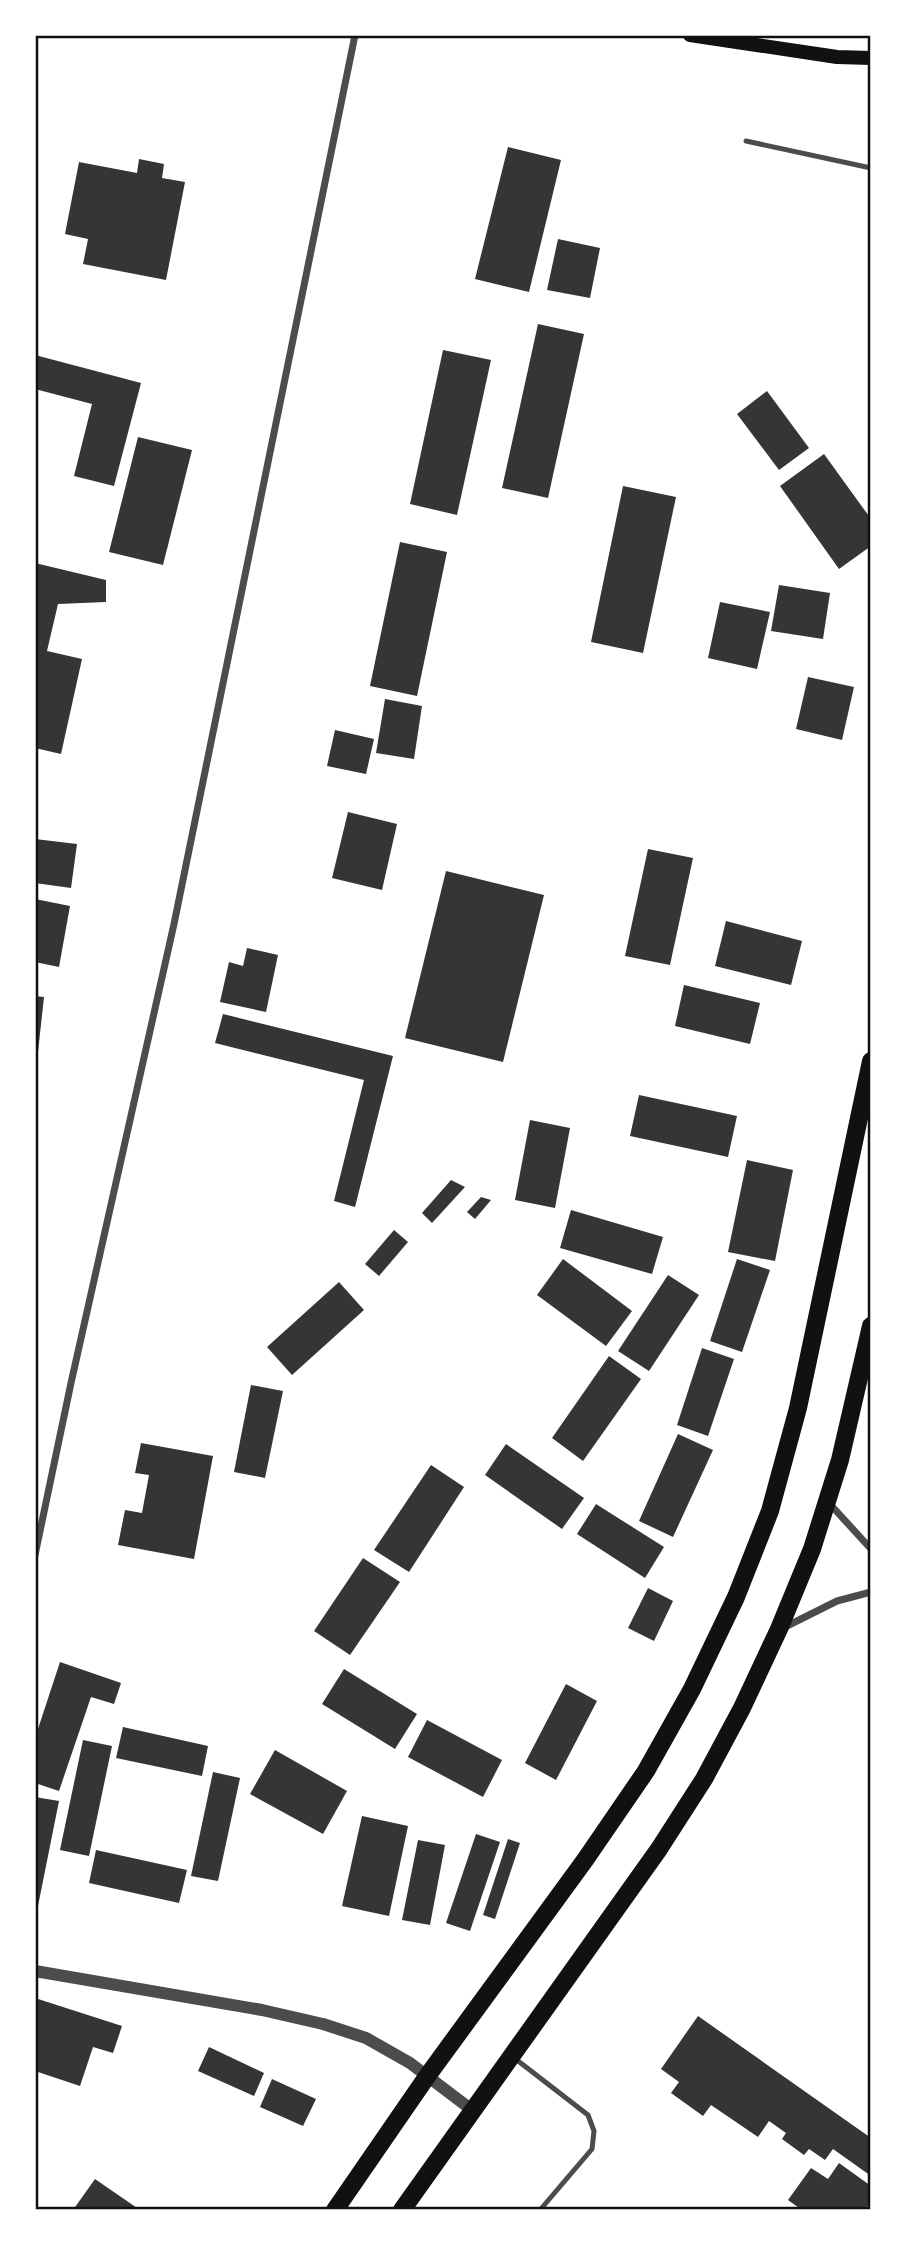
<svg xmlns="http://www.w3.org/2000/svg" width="906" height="2245" viewBox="0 0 906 2245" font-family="'Crimson Pro',serif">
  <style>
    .building { fill: #353535 }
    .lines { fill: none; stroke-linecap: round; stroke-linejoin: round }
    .service { stroke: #4c4c4c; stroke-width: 5 }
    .minor { stroke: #4c4c4c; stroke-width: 7 }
    .tertiary { stroke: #4c4c4c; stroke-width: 12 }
    .secondary { stroke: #111; stroke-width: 14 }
    .primary { stroke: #111; stroke-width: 18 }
    .neatline { fill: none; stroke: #111; stroke-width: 2.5 }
  </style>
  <rect width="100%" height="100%" fill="#fff"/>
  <g class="building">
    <path d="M 508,147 L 561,160 L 529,292 L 475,279 Z"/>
    <path d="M 139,159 L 164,164 L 162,178 L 185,182 L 166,280 L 83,264 L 88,239 L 65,234 L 79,162 L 137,173 Z"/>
    <path d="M 558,239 L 600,248 L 590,298 L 547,290 Z"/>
    <path d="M 538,324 L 584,334 L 548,498 L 502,488 Z"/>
    <path d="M 443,350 L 491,360 L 457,515 L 410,504 Z"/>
    <path d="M 35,355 L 141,383 L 114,486 L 74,476 L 92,404 L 35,389 Z"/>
    <path d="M 767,391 L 809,448 L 779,470 L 737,414 Z"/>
    <path d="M 138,437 L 192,450 L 163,565 L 109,552 Z"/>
    <path d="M 824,454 L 871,519 L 871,546 L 839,569 L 780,486 Z"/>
    <path d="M 623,486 L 676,497 L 643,653 L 591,642 Z"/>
    <path d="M 400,542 L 447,552 L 417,696 L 370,686 Z"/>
    <path d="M 35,563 L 106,580 L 106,602 L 58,604 L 47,651 L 82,659 L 61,754 L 35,748 Z"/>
    <path d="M 779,585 L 830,593 L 823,639 L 771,631 Z"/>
    <path d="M 720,602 L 770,612 L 757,669 L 708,658 Z"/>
    <path d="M 808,677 L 854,687 L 842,740 L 796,729 Z"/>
    <path d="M 385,699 L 422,706 L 414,759 L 376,753 Z"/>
    <path d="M 335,730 L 374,739 L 366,774 L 327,766 Z"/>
    <path d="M 348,812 L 397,824 L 382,890 L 332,878 Z"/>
    <path d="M 35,839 L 77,844 L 71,888 L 35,883 Z"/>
    <path d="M 648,849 L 693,858 L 670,965 L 625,956 Z"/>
    <path d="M 446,871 L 544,895 L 503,1062 L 405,1038 Z"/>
    <path d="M 35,899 L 70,906 L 59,967 L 35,962 Z"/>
    <path d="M 726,921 L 802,941 L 791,985 L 715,966 Z"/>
    <path d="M 247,948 L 278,955 L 266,1012 L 220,1002 L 229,962 L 243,966 Z"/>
    <path d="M 684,985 L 760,1003 L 750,1044 L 675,1026 Z"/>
    <path d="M 35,996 L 44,997 L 37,1061 L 35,1061 Z"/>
    <path d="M 223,1014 L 393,1056 L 355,1207 L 334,1201 L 364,1080 L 215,1043 Z"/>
    <path d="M 639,1095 L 737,1116 L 728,1157 L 630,1136 Z"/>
    <path d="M 530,1120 L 570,1128 L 555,1208 L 515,1200 Z"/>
    <path d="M 747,1160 L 793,1170 L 775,1261 L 728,1252 Z"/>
    <path d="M 451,1180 L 465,1187 L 432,1223 L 422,1213 Z"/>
    <path d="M 481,1197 L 491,1200 L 475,1219 L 467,1212 Z"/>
    <path d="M 571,1210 L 663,1237 L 652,1274 L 560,1248 Z"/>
    <path d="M 394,1230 L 408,1242 L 379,1276 L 365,1264 Z"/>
    <path d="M 563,1259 L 632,1311 L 606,1346 L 537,1295 Z"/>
    <path d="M 737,1259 L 770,1270 L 742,1352 L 710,1341 Z"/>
    <path d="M 668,1275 L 699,1295 L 649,1371 L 618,1351 Z"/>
    <path d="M 339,1282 L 364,1310 L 292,1375 L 267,1347 Z"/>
    <path d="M 702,1348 L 734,1359 L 708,1436 L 677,1425 Z"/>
    <path d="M 609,1356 L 641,1379 L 583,1461 L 552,1438 Z"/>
    <path d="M 251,1385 L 283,1391 L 265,1478 L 234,1472 Z"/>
    <path d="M 678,1434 L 713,1450 L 673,1537 L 639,1521 Z"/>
    <path d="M 141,1443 L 213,1456 L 194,1559 L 118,1545 L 125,1510 L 142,1513 L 149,1475 L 135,1473 Z"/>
    <path d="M 506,1444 L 584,1498 L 562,1529 L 485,1475 Z"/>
    <path d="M 431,1465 L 464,1487 L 409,1572 L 374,1550 Z"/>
    <path d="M 596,1504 L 664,1547 L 645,1578 L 577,1534 Z"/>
    <path d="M 363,1558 L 400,1582 L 350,1655 L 314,1631 Z"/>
    <path d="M 648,1588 L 673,1601 L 654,1641 L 628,1628 Z"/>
    <path d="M 60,1662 L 121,1683 L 114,1704 L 91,1697 L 59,1791 L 35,1783 L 35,1738 Z"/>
    <path d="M 344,1669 L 417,1714 L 395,1749 L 322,1704 Z"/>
    <path d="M 566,1684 L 597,1701 L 556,1780 L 525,1763 Z"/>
    <path d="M 427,1720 L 502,1760 L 483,1797 L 408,1757 Z"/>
    <path d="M 123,1727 L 208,1746 L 202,1776 L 116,1758 Z"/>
    <path d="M 83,1740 L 112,1746 L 89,1856 L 60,1850 Z"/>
    <path d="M 275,1750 L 347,1791 L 323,1834 L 250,1794 Z"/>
    <path d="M 213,1772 L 240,1778 L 218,1881 L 191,1876 Z"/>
    <path d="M 35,1797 L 59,1801 L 36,1916 L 35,1916 Z"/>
    <path d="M 362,1816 L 408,1826 L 389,1916 L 342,1906 Z"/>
    <path d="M 476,1834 L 500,1842 L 470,1931 L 446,1923 Z"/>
    <path d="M 508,1839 L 520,1843 L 495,1919 L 483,1915 Z"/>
    <path d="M 418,1840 L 445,1845 L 430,1925 L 402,1920 Z"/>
    <path d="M 96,1850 L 187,1870 L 179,1903 L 89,1883 Z"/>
    <path d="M 35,1998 L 122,2026 L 113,2053 L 93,2047 L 80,2086 L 35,2071 Z"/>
    <path d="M 698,2016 L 871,2138 L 871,2176 L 833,2149 L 825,2160 L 809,2149 L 804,2155 L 782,2139 L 786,2133 L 769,2121 L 758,2137 L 711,2105 L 703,2116 L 671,2093 L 679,2082 L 661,2069 Z"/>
    <path d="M 209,2047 L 264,2073 L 254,2096 L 198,2071 Z"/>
    <path d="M 272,2079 L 316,2099 L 303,2126 L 260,2107 Z"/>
    <path d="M 839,2163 L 871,2186 L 871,2201 L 865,2210 L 802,2210 L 788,2200 L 811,2168 L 828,2179 Z"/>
    <path d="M 95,2179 L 140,2210 L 73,2210 Z"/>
  </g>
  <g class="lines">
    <g class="service">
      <path d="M 746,141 L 871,168"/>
      <path d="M 513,2057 L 588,2115 L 594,2131 L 592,2149 L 540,2210"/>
    </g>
    <g class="minor">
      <path d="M 829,1503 L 871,1549"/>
      <path d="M 35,1555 L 71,1383 L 174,924 L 355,35"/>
      <path d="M 783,1628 L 837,1601 L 871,1592"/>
    </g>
    <path class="tertiary" d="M 35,1971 L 262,2010 L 323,2024 L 366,2038 L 410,2063 L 472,2110"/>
    <path class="secondary" d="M 690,35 L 837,57 L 871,58"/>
    <g class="primary">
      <path d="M 335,2210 L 428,2075 L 585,1860 L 646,1771 L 692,1689 L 736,1597 L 770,1511 L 798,1408 L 871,1061"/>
      <path d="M 402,2210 L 659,1849 L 704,1779 L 742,1708 L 779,1629 L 812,1549 L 840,1460 L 871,1326"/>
    </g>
  </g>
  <rect width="906" height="2245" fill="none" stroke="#ffffff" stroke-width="74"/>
  <rect x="37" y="37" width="832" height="2171" class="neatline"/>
</svg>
